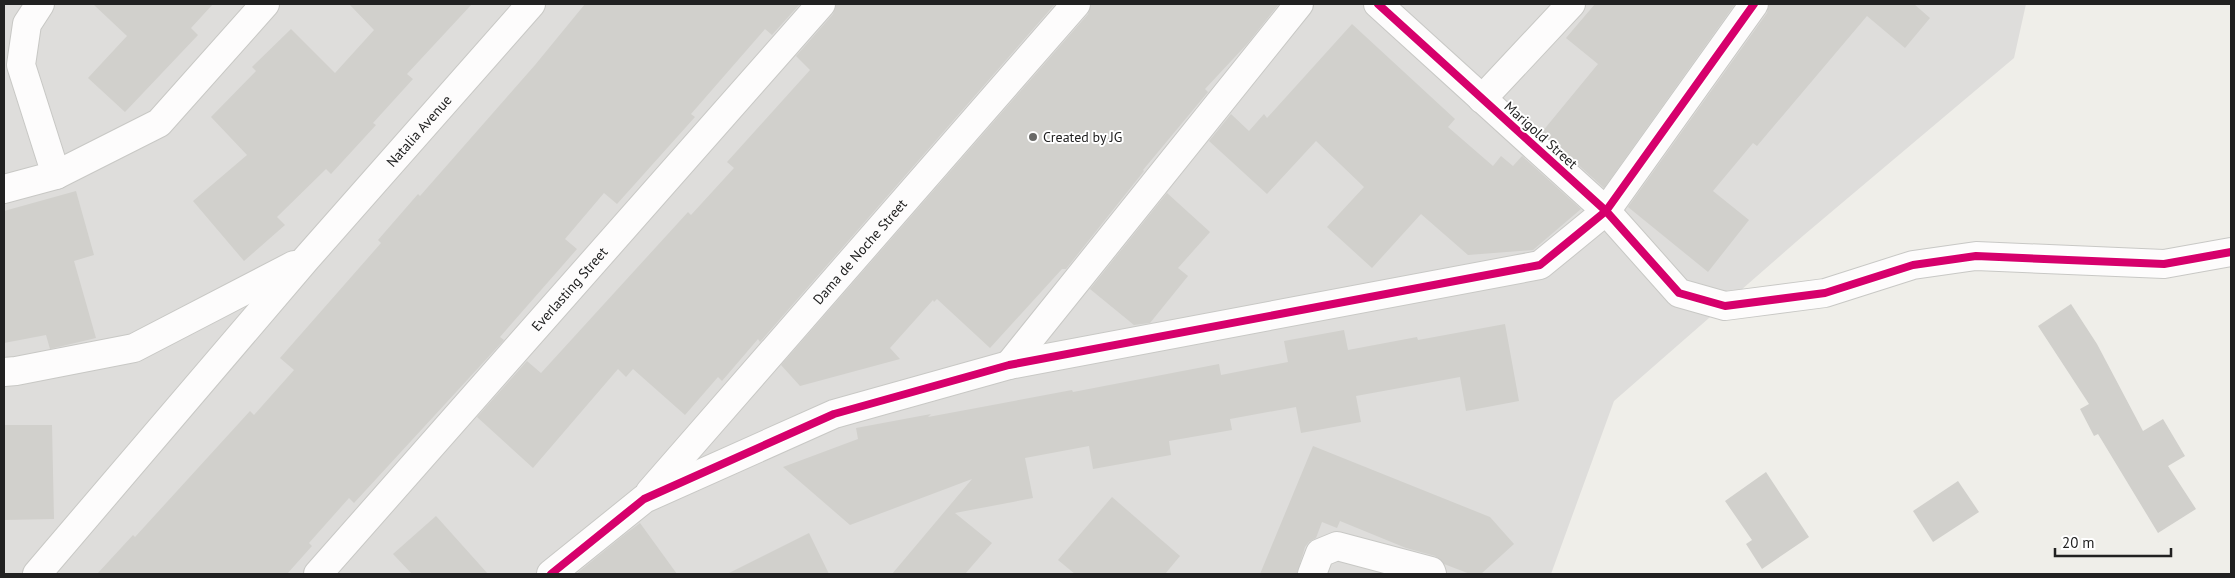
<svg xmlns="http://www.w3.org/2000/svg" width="2235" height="578" viewBox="0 0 2235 578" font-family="'PT Sans',sans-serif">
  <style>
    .residential { fill: #dedddb }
    .building { fill: #d1d0cc }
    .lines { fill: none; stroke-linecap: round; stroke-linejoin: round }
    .minor-casing { stroke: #c8c8c5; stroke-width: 30 }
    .minor { stroke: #fdfcfc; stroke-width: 28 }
    .cycleway-casing { stroke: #fff; stroke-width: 11 }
    .cycleway { stroke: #d6006c; stroke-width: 8 }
    .poi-dot { fill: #696967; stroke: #fff; stroke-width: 2 }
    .labels { text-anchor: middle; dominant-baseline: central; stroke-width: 4; stroke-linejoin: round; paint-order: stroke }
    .street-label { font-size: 14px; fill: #212121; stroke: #fff }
    .poi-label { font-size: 14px; fill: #212121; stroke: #fff; text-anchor: start }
  </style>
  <rect width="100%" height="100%" fill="#efeee9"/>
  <path class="residential" d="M 4,4 L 2026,4 L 2014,58 L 1804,235 L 1614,401 L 1551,574 L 4,574 Z"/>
  <g class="building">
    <path d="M 93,4 L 213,4 L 191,28 L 198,35 L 125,112 L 88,78 L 127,36 Z"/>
    <path d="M 349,4 L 472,4 L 407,74 L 413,79 L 373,123 L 376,125 L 331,174 L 326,169 L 277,217 L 285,225 L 244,261 L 193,201 L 247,155 L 211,117 L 256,71 L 252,67 L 291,29 L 335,73 L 374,30 Z"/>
    <path d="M 585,4 L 800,4 L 772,35 L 765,29 L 691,114 L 695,117 L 617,204 L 604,193 L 565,239 L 577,249 L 500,337 L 504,340 L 354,503 L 349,498 L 309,543 L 312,546 L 287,574 L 97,574 L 133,535 L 135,537 L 250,411 L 254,415 L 294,370 L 280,358 L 381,243 L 378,240 L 418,194 L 420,196 L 535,65 Z"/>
    <path d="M 836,4 L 1055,4 L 760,342 L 758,339 L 722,381 L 718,377 L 685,415 L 633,369 L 626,377 L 618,369 L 533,468 L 477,417 L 527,361 L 541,373 L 688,212 L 691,215 L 734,168 L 727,162 L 810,70 L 796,56 L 833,14 Z"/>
    <path d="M 1091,4 L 1279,4 L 1248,43 L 1205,89 L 1208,92 L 1143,170 L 1144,171 L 1066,269 L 1062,269 L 990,348 L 937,299 L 934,302 L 933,300 L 890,348 L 900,359 L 800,386 L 781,365 L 1088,14 Z"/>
    <path d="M 1595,4 L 1735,4 L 1604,188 L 1542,132 L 1598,64 L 1566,38 Z"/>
    <path d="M 1769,4 L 1914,4 L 1930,18 L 1905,48 L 1867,16 L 1757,146 L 1753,143 L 1713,191 L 1749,220 L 1708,272 L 1628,207 L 1767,13 Z"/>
    <path d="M 1352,24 L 1455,119 L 1448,127 L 1493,166 L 1501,156 L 1513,166 L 1522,156 L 1581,209 L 1533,250 L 1468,255 L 1421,214 L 1372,268 L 1327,227 L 1364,187 L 1316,141 L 1267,194 L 1209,141 L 1231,114 L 1249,131 L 1264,114 L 1267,118 Z"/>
    <path d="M 76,191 L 94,255 L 74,261 L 96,338 L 50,349 L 46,335 L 4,343 L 4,211 Z"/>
    <path d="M 1167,193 L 1210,232 L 1178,268 L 1188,276 L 1150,323 L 1134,325 L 1090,289 Z"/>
    <path d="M 2071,304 L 2097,344 L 2143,431 L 2163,419 L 2185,456 L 2168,466 L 2196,509 L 2158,533 L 2098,434 L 2094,436 L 2080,409 L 2089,404 L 2038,326 Z"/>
    <path d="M 1505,324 L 1519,401 L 1466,411 L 1460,377 L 1356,396 L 1361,422 L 1301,433 L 1296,407 L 1230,419 L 1232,430 L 1169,441 L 1171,455 L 1093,469 L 1089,446 L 1025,458 L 1033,498 L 955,513 L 992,543 L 965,574 L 892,574 L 972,479 L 850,525 L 783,467 L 858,439 L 856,428 L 931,414 L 928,417 L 1072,390 L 1073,392 L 1219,364 L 1221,375 L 1288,362 L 1284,341 L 1344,330 L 1348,350 L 1417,337 L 1418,340 Z"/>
    <path d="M 4,425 L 52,425 L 54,519 L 4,520 Z"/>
    <path d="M 1313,446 L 1490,517 L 1514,544 L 1481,574 L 1470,574 L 1444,564 L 1435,556 L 1406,548 L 1340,521 L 1337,528 L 1322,522 L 1316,538 L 1309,542 L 1305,547 L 1297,574 L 1260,574 Z"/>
    <path d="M 1766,472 L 1809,537 L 1762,569 L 1746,544 L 1752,540 L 1725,501 Z"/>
    <path d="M 1958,481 L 1979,512 L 1933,542 L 1913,511 Z"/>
    <path d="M 1112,497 L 1180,556 L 1165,574 L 1075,574 L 1058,560 Z"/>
    <path d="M 436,516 L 488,574 L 412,574 L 393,554 Z"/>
    <path d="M 640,523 L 677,574 L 576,574 L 624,535 Z"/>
    <path d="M 809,533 L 829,574 L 727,574 Z"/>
  </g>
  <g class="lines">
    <g class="minor-casing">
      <g id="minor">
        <path d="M 40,4 L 27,24 L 21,65 L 56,175"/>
        <path d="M 1378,4 L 1606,211 L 1679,293 L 1725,306 L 1825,293 L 1913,265 L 1976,256 L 2164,264 L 2231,252"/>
        <path d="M 1482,99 L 1571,4"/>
        <path d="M 4,189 L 56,175 L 159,123 L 265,4"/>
        <path d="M 1009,365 L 1299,4"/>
        <path d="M 4,372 L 16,371 L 134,348 L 294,265"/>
        <path id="s1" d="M 650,492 L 1076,4"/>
        <path id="s2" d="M 37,574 L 306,259 L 531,4"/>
        <path id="s3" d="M 318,574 L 821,4"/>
        <path d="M 551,574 L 644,499 L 834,414 L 1009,365 L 1540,265 L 1606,211 L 1754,4"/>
        <path d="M 1312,574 L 1320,553 L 1337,546 L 1431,571 L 1432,574"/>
      </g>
    </g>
    <use href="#minor" class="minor"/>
    <g class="cycleway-casing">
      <g id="cycleway">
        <path d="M 1378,4 L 1606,211 L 1679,293 L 1725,306 L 1825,293 L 1913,265 L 1976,256 L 2164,264 L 2231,252"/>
        <path d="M 551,574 L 644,499 L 834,414 L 1009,365 L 1540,265 L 1606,211 L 1754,4"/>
      </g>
    </g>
    <use href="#cycleway" class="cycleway"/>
  </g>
  <circle class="poi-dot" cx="1033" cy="137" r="5"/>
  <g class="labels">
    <g class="street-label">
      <text stroke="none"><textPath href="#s2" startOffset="585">Natalia Avenue</textPath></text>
      <text transform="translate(1541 135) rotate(42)">Marigold Street</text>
      <text stroke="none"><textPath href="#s1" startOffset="319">Dama de Noche Street</textPath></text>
      <text stroke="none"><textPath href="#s3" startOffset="380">Everlasting Street</textPath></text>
    </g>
    <g class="poi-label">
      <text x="1043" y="137">Created by JG</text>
    </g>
  </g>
  <rect width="2235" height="578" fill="none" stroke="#212121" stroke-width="10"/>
  <path d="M2055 548v8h116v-8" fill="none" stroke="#212121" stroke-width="2.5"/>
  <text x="2062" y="548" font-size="15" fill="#212121" stroke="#ffffff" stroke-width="4" paint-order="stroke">20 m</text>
</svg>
